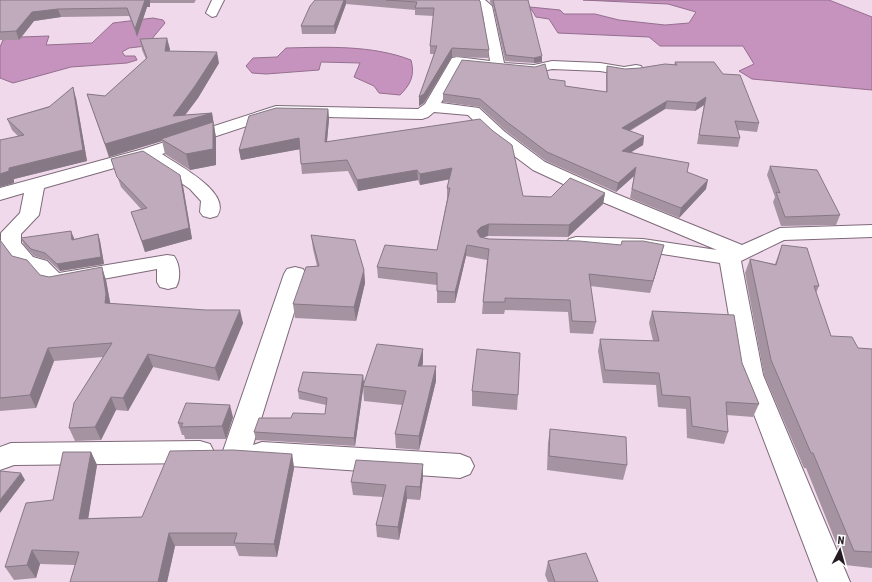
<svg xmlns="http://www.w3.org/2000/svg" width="872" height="582" viewBox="0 0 872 582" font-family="'Roboto Condensed',sans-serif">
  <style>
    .water { fill: #c693be; stroke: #956f8f }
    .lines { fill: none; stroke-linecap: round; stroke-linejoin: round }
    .minor-casing { stroke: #7e6a7a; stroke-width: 2 }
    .minor { fill: #fff; fill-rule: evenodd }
    .wall { fill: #a593a2 }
    .shaded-wall { fill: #867884 }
    .building { fill: #c0abbc; stroke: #867884 }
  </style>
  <rect width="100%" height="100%" fill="#efd9eb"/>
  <g class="water">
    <path d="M 583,0 L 829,0 L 872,17 L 872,90 L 752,79 L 739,71 L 754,64 L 743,46 L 660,46 L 649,37 L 558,33 L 549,19 L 536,17 L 530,7 L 560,10 L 564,14 L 595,14 L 619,20 L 665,25 L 689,23 L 696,12 L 668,4 Z"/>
    <path d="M 153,18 L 163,20 L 165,23 L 146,46 L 129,48 L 122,52 L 125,56 L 135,56 L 137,60 L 127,63 L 71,67 L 13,83 L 0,78 L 0,47 L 3,40 L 21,37 L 49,36 L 46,45 L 92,43 L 113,23 Z"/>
    <path d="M 286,48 C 328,47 372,45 411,60 C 415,75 411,84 400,95 L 379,93 L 374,86 L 354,77 L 360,63 L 321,62 L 319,70 L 266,74 L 252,73 L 246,66 L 253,58 L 277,57 Z"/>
  </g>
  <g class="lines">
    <g class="minor-casing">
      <g id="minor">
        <path d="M 212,0 L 224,0 L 216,16 L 212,17 L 206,13 Z"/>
        <path d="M 471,0 L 485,0 L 492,6 L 504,63 L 534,65 L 552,61 L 600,63 L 624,67 L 636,65 L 641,66 L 643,69 L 641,72 L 624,75 L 600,71 L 552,69 L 534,73 L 520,73 L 461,66 L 441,103 L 479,108 L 505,132 L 545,162 L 614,193 L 742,245 L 780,228 L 872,225 L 872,237 L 784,240 L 741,261 L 763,375 L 850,582 L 818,582 L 739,375 L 720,263 L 643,251 L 576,249 L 569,247 L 566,243 L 569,239 L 576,237 L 643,239 L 717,250 L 600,201 L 533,170 L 493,140 L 468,115 L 434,112 L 428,117 L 422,119 L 277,116 L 162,154 C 178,165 233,193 217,216 L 210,218 L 203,216 L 200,212 L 201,201 L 190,189 L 146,159 L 44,188 L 39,215 L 21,234 L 21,243 L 33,257 L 47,261 L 59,273 L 167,255 L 174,256 C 180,264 181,279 176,287 L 168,289 L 160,287 L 157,282 L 157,269 L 54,288 L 46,286 L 33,271 L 19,267 L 1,244 L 1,233 L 20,213 L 24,193 L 0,200 L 0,188 L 143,149 L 276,106 L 418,109 L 425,104 L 452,58 L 457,57 L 490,61 L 483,15 L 481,8 Z"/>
        <path d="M 295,267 L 303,269 L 306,274 L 253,445 L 262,442 L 460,454 L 470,458 L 474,466 L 470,474 L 460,478 L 262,464 L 252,461 L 249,455 L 247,459 L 237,462 L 227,459 L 223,451 L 284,274 L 287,269 Z"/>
        <path d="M 200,441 L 210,444 L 214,452 L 210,460 L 200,463 L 14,465 L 0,470 L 0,447 L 11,443 Z"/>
      </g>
    </g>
    <use href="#minor" class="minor"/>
  </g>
  <g class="wall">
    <path d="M 0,0 L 196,0 L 194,3 L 150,3 L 150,7 L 147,7 L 137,37 L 129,16 L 61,17 L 34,21 L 19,40 L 0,40 Z"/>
    <path d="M 315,0 L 479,0 L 489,50 L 488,58 L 452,57 L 424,103 L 419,106 L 419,97 L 434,54 L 430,54 L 430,46 L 434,16 L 415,15 L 415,10 L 346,4 L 335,34 L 302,34 L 301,26 Z"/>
    <path d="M 490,0 L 528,0 L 542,62 L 534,63 L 505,61 L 493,6 L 490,2 Z"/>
    <path d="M 140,39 L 170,49 L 169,51 L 219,63 L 198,98 L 185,115 L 212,113 L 216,138 L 216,165 L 190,170 L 165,154 L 162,141 L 109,157 L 87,94 L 105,96 L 146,59 L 142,50 Z"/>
    <path d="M 675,62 L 759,123 L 757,132 L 738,130 L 740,138 L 738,147 L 697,144 L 704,105 L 695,111 L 665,109 L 630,131 L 644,136 L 643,145 L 631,152 L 687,172 L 706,189 L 679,218 L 630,198 L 634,176 L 616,192 L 546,161 L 506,131 L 480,107 L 443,102 L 443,94 L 535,67 L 549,79 L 565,86 L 606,92 L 606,74 L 607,66 L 625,69 L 640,68 L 674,65 Z"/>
    <path d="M 76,98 L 87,161 L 14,179 L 14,183 L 0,187 L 18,136 L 12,130 L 7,119 Z"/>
    <path d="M 328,109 L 329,119 L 327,141 L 523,196 L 551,197 L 605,193 L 603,204 L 568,237 L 488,236 L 482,237 L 489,239 L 621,245 L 664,245 L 650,293 L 590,286 L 596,322 L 593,334 L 570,333 L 568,312 L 505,310 L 504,314 L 482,314 L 483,302 L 487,260 L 466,256 L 455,303 L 437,303 L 437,285 L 378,278 L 377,267 L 437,250 L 447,199 L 447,188 L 449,179 L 420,185 L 418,180 L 358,191 L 348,171 L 302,174 L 301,164 L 300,149 L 241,160 L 239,150 Z"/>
    <path d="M 111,159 L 183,186 L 192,239 L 145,252 L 131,212 L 141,209 L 121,187 Z"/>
    <path d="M 770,166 L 840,215 L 836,225 L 781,226 L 773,202 L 775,197 L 767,175 Z"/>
    <path d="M 98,234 L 100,241 L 104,264 L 60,271 L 48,260 L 34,256 L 24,245 L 21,238 L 74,238 L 74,239 Z"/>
    <path d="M 311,235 L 364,270 L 365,283 L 356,321 L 295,318 L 293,304 L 317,266 L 313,249 Z"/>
    <path d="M 0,240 L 12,256 L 40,275 L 49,277 L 106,280 L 110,303 L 243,323 L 219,381 L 153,367 L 128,411 L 116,410 L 101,440 L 75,441 L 69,428 L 103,357 L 54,361 L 36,408 L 0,411 Z"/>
    <path d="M 782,245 L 819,286 L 816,293 L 831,336 L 858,348 L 872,349 L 872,568 L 845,565 L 806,468 L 804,468 L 764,375 L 745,273 L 750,259 L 775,264 Z"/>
    <path d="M 652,311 L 742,363 L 759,404 L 753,417 L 727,415 L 728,432 L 724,444 L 687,438 L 686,409 L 658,407 L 656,385 L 603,383 L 598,351 L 600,339 L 653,341 L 649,323 Z"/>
    <path d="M 423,363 L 422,366 L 436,381 L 419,450 L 396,448 L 395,434 L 402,405 L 364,401 L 363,386 Z"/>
    <path d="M 364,382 L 355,446 L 256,440 L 254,432 L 291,418 L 325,414 L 326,405 L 299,399 L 298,391 Z"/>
    <path d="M 472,391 L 518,395 L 517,410 L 472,406 Z"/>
    <path d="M 233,417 L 226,439 L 185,439 L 184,435 L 182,435 L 178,423 Z"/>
    <path d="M 550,429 L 627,465 L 623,480 L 547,470 L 548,443 Z"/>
    <path d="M 91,452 L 97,465 L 88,518 L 142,517 L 292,454 L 294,468 L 277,557 L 239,556 L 235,546 L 175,546 L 167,582 L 70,582 L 75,565 L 40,564 L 36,578 L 14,580 L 5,567 L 53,500 Z"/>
    <path d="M 423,464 L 423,477 L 420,500 L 407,499 L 399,540 L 377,537 L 376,525 L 383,497 L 353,495 L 351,482 Z"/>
    <path d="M 548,561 L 598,582 L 548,582 L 545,575 Z"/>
  </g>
  <g class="shaded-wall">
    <path d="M 145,0 L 150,0 L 150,7 L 147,7 L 137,37 L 135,29 Z"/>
    <path d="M 344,0 L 346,0 L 346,4 L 335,34 L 334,26 Z"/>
    <path d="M 58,9 L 61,17 L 34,21 L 19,40 L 16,31 L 32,12 Z"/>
    <path d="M 167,38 L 170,49 L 167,62 L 165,51 Z"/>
    <path d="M 452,48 L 452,57 L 424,103 L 419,106 L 419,97 Z"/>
    <path d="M 217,52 L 219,63 L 198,98 L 180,122 L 212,113 L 216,138 L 216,165 L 190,170 L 186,154 L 161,139 L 162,141 L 109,157 L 105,144 L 173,116 Z"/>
    <path d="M 542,56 L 542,62 L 534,63 L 534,58 Z"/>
    <path d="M 73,87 L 76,98 L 87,161 L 14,179 L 14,183 L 0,187 L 0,174 Z"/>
    <path d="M 706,97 L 704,105 L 695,111 L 697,103 Z"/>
    <path d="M 667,101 L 665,109 L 620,136 L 622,128 Z"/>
    <path d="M 328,109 L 329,119 L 326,152 L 325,142 Z"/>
    <path d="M 644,136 L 643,145 L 620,159 L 622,151 Z"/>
    <path d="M 299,138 L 301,149 L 241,160 L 239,150 Z"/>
    <path d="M 636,167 L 634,176 L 616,192 L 618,183 Z"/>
    <path d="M 452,168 L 451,179 L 420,185 L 420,174 Z"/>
    <path d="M 417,170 L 418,180 L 358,191 L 357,180 Z"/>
    <path d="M 180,175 L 183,186 L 192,239 L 145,252 L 142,241 Z"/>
    <path d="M 708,180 L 706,189 L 679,218 L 681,208 Z"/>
    <path d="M 605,193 L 603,204 L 568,237 L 569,225 Z"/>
    <path d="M 489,224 L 488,236 L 481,238 L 477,231 L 481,227 Z"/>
    <path d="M 71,231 L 74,238 L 75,247 L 72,240 Z"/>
    <path d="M 98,234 L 100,241 L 104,264 L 60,271 L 57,264 Z"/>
    <path d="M 467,245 L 466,256 L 455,303 L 455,292 Z"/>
    <path d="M 664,245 L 661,256 L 650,293 L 653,281 Z"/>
    <path d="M 102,267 L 106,280 L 111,307 L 105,303 Z"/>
    <path d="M 364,270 L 365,283 L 356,321 L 354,307 Z"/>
    <path d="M 240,310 L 243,323 L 219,381 L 215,368 Z"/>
    <path d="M 48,348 L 54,361 L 36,408 L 30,395 Z"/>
    <path d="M 423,349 L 423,363 L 418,380 L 418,366 Z"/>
    <path d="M 148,354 L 153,367 L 128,411 L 123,398 Z"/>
    <path d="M 436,366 L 436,381 L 419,450 L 419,436 Z"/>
    <path d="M 363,375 L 364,382 L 355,446 L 354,438 Z"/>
    <path d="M 111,397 L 116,410 L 101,440 L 95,427 Z"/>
    <path d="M 230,405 L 233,417 L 226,439 L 222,426 Z"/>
    <path d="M 91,452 L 97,465 L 86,532 L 79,519 Z"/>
    <path d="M 292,454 L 294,468 L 277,557 L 274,544 Z"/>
    <path d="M 423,464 L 423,477 L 420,500 L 420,487 Z"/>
    <path d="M 21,473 L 25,480 L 0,513 L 0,500 Z"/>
    <path d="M 406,486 L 407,499 L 399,540 L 398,527 Z"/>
    <path d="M 169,533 L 175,546 L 167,582 L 158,582 Z"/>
    <path d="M 32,550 L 40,564 L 36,578 L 27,565 Z"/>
  </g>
  <g class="building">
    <path d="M 0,0 L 145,0 L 135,29 L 127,8 L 58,9 L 32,12 L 16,31 L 0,32 Z"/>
    <path d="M 315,0 L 344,0 L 334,26 L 301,26 L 310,6 Z"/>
    <path d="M 386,0 L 479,0 L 480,1 L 489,50 L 452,48 L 424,94 L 419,97 L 437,46 L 430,46 L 434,8 L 415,8 L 417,2 Z"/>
    <path d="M 493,0 L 528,0 L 542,56 L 534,58 L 506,55 Z"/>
    <path d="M 167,38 L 165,51 L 217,52 L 195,86 L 173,116 L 212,113 L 105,144 L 87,94 L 105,96 L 147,58 L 140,39 Z"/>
    <path d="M 462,60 L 535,67 L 545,64 L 549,79 L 565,81 L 565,86 L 607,92 L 607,66 L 625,69 L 640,68 L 665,64 L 677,65 L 675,62 L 714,62 L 723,74 L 740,75 L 759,123 L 735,121 L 740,138 L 699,135 L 706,97 L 697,103 L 667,101 L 622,128 L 644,136 L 622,151 L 689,163 L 687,172 L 708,180 L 681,208 L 632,189 L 636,167 L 618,183 L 547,152 L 507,122 L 480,99 L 443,94 Z"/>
    <path d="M 73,87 L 83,150 L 9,168 L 9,171 L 0,174 L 0,140 L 24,135 L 7,119 L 49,107 Z"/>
    <path d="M 276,108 L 328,109 L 325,142 L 480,119 L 493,131 L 512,145 L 523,196 L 551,197 L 570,178 L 605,193 L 569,225 L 489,224 L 481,227 L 477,231 L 480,237 L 489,239 L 579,241 L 621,245 L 622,241 L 643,241 L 664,245 L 653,281 L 589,274 L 596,322 L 572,321 L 570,300 L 505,298 L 505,302 L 483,302 L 489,249 L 467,245 L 455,292 L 437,291 L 437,273 L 377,267 L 385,245 L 437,250 L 450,188 L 447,188 L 452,168 L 420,174 L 417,170 L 357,180 L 347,160 L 301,164 L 299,138 L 239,150 L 249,116 Z"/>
    <path d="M 213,122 L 213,149 L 186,154 L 161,139 Z"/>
    <path d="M 143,151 L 180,175 L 189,228 L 142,241 L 131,212 L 147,208 L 117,177 L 111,159 Z"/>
    <path d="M 770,166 L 817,170 L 840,215 L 785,217 L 776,192 L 780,193 Z"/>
    <path d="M 71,231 L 72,240 L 98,234 L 101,257 L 57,264 L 45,253 L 31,249 L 21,238 Z"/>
    <path d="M 311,235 L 355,240 L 364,270 L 354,307 L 293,304 L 306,267 L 319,266 Z"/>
    <path d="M 0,240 L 12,256 L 27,260 L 40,275 L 49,277 L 102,267 L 106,294 L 105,303 L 206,310 L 240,310 L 215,368 L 148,354 L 123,398 L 111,397 L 95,427 L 69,428 L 74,403 L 112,343 L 48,348 L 30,395 L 0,398 Z"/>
    <path d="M 782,245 L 807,248 L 819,286 L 814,286 L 831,336 L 852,337 L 858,348 L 872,349 L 872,552 L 854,551 L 813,453 L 811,453 L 771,360 L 750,259 L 776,265 Z"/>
    <path d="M 652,311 L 734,315 L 742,363 L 759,404 L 726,402 L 728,432 L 692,426 L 690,397 L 662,395 L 659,373 L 605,370 L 600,339 L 659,341 Z"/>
    <path d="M 377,344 L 423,349 L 418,366 L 436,366 L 419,436 L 395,434 L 406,391 L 363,386 Z"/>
    <path d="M 477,349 L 520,353 L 518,395 L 472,391 Z"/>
    <path d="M 303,372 L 363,375 L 354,438 L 254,432 L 259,418 L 291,418 L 293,413 L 325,414 L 327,398 L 298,391 Z"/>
    <path d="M 186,403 L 230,405 L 222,426 L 181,427 L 183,423 L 178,423 Z"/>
    <path d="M 550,429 L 626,437 L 627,465 L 549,456 Z"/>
    <path d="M 233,450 L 292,454 L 274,544 L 234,543 L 237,533 L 169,533 L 158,582 L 70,582 L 79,552 L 32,550 L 27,565 L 5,567 L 26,503 L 53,500 L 63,452 L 91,452 L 79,519 L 142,517 L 170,451 Z"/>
    <path d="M 356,460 L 423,464 L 420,487 L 406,486 L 398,527 L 376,525 L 386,485 L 351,482 Z"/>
    <path d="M 0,471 L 21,473 L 0,500 Z"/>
    <path d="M 586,553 L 598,582 L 555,582 L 548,561 Z"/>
  </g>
  <g transform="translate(840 550) rotate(6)" stroke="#ffffff" stroke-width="3" paint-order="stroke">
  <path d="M0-3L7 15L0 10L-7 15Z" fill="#241c22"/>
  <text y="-6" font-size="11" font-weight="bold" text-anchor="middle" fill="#241c22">N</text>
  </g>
</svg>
